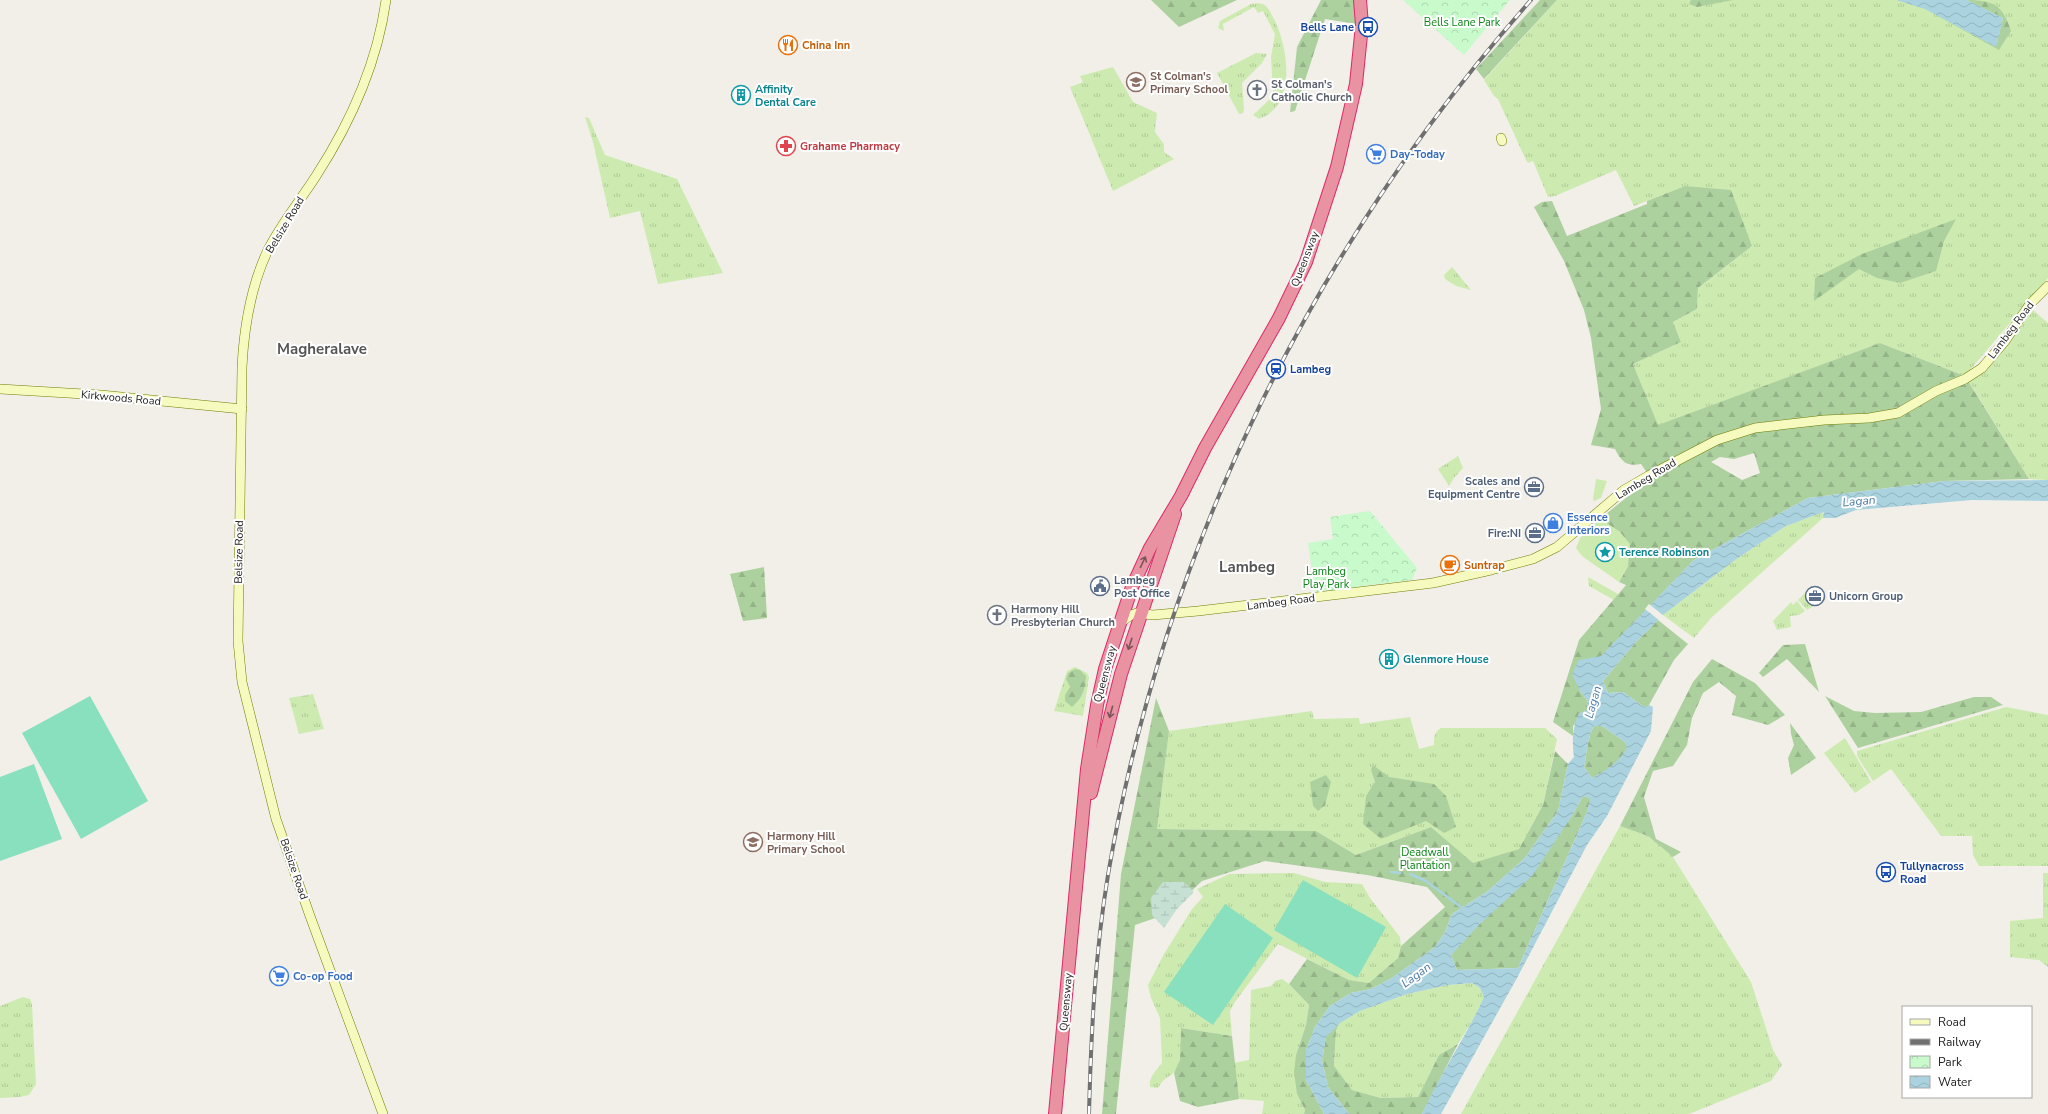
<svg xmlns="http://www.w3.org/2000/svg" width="2048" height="1114" viewBox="0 0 2048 1114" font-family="'Nunito Sans',sans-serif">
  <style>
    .grass { fill: url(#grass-tufts) }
    .forest { fill: url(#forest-firs); fill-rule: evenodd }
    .wetland { fill: url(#wetland-marsh) }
    .park { fill: url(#park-crowns) }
    .garden { fill: #cdebb0 }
    .pitch { fill: #88e0be }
    .water { fill: url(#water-waves); fill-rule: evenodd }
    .pier { fill: #f2efe9 }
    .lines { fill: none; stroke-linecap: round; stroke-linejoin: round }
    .stream { stroke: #aad3df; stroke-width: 2.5 }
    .secondary-casing { stroke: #707d05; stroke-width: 10 }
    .highway-casing { stroke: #dc2a67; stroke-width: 14 }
    .secondary { stroke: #f7fabf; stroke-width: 9 }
    .highway { stroke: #e892a2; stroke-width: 12 }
    .rail-casing { stroke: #707070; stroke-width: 4 }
    .rail { stroke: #fff; stroke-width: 2.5; stroke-dasharray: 8; stroke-linecap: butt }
    .oneway { stroke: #7b545c }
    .labels { text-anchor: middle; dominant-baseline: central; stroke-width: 4; stroke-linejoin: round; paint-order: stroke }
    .park-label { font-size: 11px; fill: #0c8416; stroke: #fff }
    .transit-label { font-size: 11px; font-weight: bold; fill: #164399; stroke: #fff; text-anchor: start }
    .food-label { font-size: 11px; font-weight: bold; fill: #c56008; stroke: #fff; text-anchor: start }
    .education-label { font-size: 11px; font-weight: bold; fill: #785e54; stroke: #fff; text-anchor: start }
    .worship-label { font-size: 11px; font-weight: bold; fill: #5b616d; stroke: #fff; text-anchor: start }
    .culture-label { font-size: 11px; font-weight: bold; fill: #0d838f; stroke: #fff; text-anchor: start }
    .health-label { font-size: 11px; font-weight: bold; fill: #be3a42; stroke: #fff; text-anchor: start }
    .shop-label { font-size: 11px; font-weight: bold; fill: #366cbe; stroke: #fff; text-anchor: start }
    .street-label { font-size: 11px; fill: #222; stroke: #fff }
    .service-label { font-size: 11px; font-weight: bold; fill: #4e5e75; stroke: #fff; text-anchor: end }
    .water-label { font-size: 12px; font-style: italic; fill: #4a7aab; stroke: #fff }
    .district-label { font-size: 15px; font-weight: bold; fill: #555; stroke: #fff }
  </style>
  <defs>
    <pattern id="grass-tufts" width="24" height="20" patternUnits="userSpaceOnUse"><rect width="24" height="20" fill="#cdebb0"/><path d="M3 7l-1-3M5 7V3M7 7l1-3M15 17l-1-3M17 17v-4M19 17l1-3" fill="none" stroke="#b0c997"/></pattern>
    <pattern id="forest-firs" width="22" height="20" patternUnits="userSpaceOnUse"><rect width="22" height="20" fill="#add19e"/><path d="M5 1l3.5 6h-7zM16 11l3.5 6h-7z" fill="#95b388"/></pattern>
    <pattern id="wetland-marsh" width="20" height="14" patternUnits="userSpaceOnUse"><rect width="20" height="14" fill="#c6e0d4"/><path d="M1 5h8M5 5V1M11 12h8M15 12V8" fill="none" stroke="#aac0b6"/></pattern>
    <pattern id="park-crowns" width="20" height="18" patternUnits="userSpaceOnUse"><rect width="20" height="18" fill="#c8facc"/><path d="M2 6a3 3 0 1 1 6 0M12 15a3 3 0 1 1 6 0" fill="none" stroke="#acd6af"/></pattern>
    <pattern id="water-waves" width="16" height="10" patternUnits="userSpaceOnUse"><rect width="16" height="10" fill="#aad3df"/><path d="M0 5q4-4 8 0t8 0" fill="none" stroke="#92b5bf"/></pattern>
  </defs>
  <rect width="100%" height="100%" fill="#f2efe9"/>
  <g class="grass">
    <path d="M 1557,0 L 2048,0 L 2048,278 L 1965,376 L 1880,343 L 1658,426 L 1633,364 L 1681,342 L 1673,322 L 1697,309 L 1698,288 L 1752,246 L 1685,186 L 1634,206 L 1616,170 L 1555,196 L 1548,197 L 1533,161 L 1528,163 L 1526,160 L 1498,99 L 1494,96 L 1484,80 Z"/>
    <path d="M 1251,4 C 1255,3 1260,3 1263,4 C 1269,7 1271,14 1274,19 C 1287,44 1295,94 1270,113 C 1267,116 1262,117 1259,119 L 1253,115 L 1270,99 L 1273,92 L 1271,57 L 1275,34 L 1263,11 L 1258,13 L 1254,7 L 1223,24 L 1224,31 L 1218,28 L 1220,21 Z"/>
    <path d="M 1256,53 L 1267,54 L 1262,63 L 1242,83 L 1244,109 L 1243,113 L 1239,114 L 1217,73 Z"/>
    <path d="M 1113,67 L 1133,102 L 1157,113 L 1155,132 L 1164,144 L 1164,152 L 1174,159 L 1113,191 L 1070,87 L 1083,82 L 1080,76 Z"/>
    <path d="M 585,117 L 589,118 L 605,155 L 677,179 L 723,273 L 658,284 L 640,211 L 610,218 L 593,142 Z"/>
    <path d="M 1452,267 L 1471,290 L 1456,286 L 1445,279 L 1444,275 Z"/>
    <path d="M 2033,310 L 2048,323 L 2048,480 L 2029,479 L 1968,380 L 1984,373 L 2008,345 Z"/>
    <path d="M 1458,456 L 1463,468 L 1454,478 L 1449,486 L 1438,469 Z"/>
    <path d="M 1824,512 L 1823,518 L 1712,617 L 1694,638 L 1663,615 L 1735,560 L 1786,526 Z"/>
    <path d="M 1588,577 L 1618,594 L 1614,600 L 1589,586 Z"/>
    <path d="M 1812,586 L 1821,589 L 1826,599 L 1807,610 L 1798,600 Z"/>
    <path d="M 1797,601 L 1805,611 L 1799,615 L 1790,616 L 1791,627 L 1777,630 L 1773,621 L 1791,602 L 1793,605 Z"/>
    <path d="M 1075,667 L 1087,673 L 1089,677 L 1083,716 L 1054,711 L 1067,671 Z"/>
    <path d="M 313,694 L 324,729 L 299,734 L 289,698 Z"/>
    <path d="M 2006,707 L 2048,715 L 2048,866 L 1979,866 L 1973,855 L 1972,836 L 1941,836 L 1891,769 L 1873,781 L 1857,756 L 1857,751 Z"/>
    <path d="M 1312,711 L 1314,719 L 1359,718 L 1360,724 L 1410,717 L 1419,749 L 1434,745 C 1434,738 1434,732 1441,728 L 1545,728 L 1557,739 L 1543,805 L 1519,849 L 1473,864 L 1431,827 L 1356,855 L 1316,831 L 1157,829 L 1169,731 Z"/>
    <path d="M 1845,738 L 1871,782 L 1855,793 L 1824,753 Z"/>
    <path d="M 1620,826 L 1648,836 L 1673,857 L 1751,982 L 1773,1050 L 1782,1065 L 1771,1081 L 1689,1114 L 1461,1114 Z"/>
    <path d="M 1294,873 L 1325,882 L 1362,884 L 1370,898 L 1400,937 L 1401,946 L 1398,958 L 1369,983 L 1349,980 L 1278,944 L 1235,1002 L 1230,1011 L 1232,1036 L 1181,1028 C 1180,1042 1184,1061 1174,1072 C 1168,1079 1165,1076 1158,1088 L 1150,1087 C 1148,1077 1157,1070 1162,1063 L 1160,1018 L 1151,998 L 1148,985 L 1164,954 L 1192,909 L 1203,897 L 1197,889 L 1229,874 Z"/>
    <path d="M 2043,873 L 2048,873 L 2048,967 L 2039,960 L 2010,957 L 2010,921 L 2043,918 Z"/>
    <path d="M 1282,979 L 1289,984 L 1309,1005 L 1306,1025 L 1296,1055 L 1297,1094 L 1305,1110 L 1304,1114 L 1262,1114 L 1264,1101 L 1239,1099 L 1234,1063 L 1249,1060 L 1251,990 L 1271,986 L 1275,981 Z"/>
    <path d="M 1472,983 L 1480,988 L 1484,997 L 1474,1018 L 1458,1044 L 1439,1055 L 1418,1097 L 1381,1098 L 1352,1090 L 1334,1067 L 1336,1031 L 1339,1023 L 1360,1011 L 1407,994 L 1448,985 Z"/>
    <path d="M 23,997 L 30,999 L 32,1004 L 36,1084 L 29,1095 L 20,1097 L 0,1098 L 0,1006 Z"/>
  </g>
  <g class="forest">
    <path d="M 1151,0 L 1237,0 L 1179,27 Z"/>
    <path d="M 1321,0 L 1354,0 L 1357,24 L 1325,19 L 1295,111 L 1290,112 L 1297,47 Z"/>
    <path d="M 1540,0 L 1557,0 L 1484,79 L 1476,69 Z"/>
    <path d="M 1691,0 L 1733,0 L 1697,7 L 1689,4 Z"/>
    <path d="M 1895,0 L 1925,9 L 1996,47 L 2003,18 L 1967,0 C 1993,0 2003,5 2011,31 L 1999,50 L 1925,9 Z"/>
    <path d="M 1685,186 L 1731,190 L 1752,246 L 1698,288 L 1697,309 L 1673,322 L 1681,342 L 1633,364 L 1658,425 L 1880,343 L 1965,376 L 2029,479 L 1944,481 L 1808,498 L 1694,560 L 1601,657 L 1580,691 L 1587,700 L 1588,710 L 1573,726 L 1573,736 L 1553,722 L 1579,640 L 1626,585 L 1619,582 L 1628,566 L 1620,532 L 1600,519 L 1627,497 L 1652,480 L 1641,464 C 1626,467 1621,461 1615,449 L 1591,445 L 1601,409 L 1591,338 L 1584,310 L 1564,261 L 1534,207 L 1542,202 L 1552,201 L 1567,236 L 1647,204 L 1647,201 ZM 1754,453 L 1760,473 L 1742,480 L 1711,462 L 1720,457 L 1734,459 Z"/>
    <path d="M 1956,219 L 1944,241 L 1936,271 L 1900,283 L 1877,278 L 1859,269 L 1814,301 L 1815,278 L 1862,254 Z"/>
    <path d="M 764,567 L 767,618 L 743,621 L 730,574 Z"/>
    <path d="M 1658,620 L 1688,644 L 1674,660 L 1649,705 L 1644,707 L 1623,692 L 1608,693 L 1603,681 L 1635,643 Z"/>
    <path d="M 1805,644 L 1819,692 L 1787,659 L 1763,677 L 1759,673 L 1783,645 Z"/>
    <path d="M 1712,659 L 1755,683 L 1785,715 L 1768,725 L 1732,715 L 1736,696 L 1719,682 L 1703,693 L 1692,718 L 1687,745 L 1673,766 L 1653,771 L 1644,797 L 1656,839 L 1681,852 L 1673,857 L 1648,836 L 1620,826 L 1693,682 Z"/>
    <path d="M 1075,669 L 1080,670 L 1086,676 C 1085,690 1083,697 1072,707 L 1065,701 L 1065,695 L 1070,687 L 1066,679 L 1068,673 Z"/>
    <path d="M 1825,696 L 1854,711 L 1875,713 L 1921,712 L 1974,697 L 1991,697 L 2003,705 L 1858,748 Z"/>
    <path d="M 1156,698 L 1169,731 L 1157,829 L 1316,831 L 1356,855 L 1431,827 L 1473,863 L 1519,849 L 1543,805 L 1555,751 L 1568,764 L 1558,811 L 1525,858 L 1488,891 L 1452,914 L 1445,932 L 1435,947 L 1392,978 L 1371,989 L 1351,993 L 1330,1006 L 1315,1027 L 1306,1050 L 1306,1080 L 1324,1114 L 1304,1114 L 1305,1110 L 1297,1094 L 1294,1072 L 1296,1055 L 1306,1025 L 1309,1005 L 1289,984 L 1307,959 L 1349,980 L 1369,983 L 1398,958 L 1401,946 L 1445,907 L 1427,887 L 1367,875 L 1265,861 L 1202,881 L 1167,914 L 1135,925 L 1116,1114 L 1102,1114 L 1121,874 Z"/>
    <path d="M 1790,723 L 1816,758 L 1791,775 L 1788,758 L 1794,745 L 1791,734 Z"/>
    <path d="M 1594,726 L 1602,726 L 1625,742 L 1628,747 C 1620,763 1607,771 1592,778 L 1584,767 C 1587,754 1587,738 1594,726 Z"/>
    <path d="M 1373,765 L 1389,777 L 1434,784 L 1446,796 L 1456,827 L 1444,833 L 1426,821 L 1381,839 L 1363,824 L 1366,796 L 1375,782 L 1371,770 Z"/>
    <path d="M 1326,775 L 1331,782 L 1325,805 L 1318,811 L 1313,806 L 1310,782 Z"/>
    <path d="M 1583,796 L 1591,798 L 1587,812 L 1518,968 L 1457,970 L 1451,955 L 1572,816 Z"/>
    <path d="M 1339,1023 L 1336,1031 L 1334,1066 L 1352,1090 L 1381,1098 L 1418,1097 L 1439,1055 L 1458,1044 L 1422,1114 L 1349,1114 L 1328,1087 L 1322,1060 L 1326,1037 Z"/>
    <path d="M 1181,1028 L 1232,1036 L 1239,1099 L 1198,1107 L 1180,1101 L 1174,1073 L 1180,1060 Z"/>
  </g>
  <path class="wetland" d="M 1163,882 L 1184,882 L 1194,892 L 1177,909 L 1164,928 L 1152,915 L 1151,898 Z"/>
  <g class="park">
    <path d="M 1403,0 L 1510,0 L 1464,55 Z"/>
    <path d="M 1370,511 L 1417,568 L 1412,580 L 1315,592 L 1308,543 L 1333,539 L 1330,517 Z"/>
  </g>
  <g class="garden">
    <path d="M 1596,479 L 1607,481 L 1601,498 L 1594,501 L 1593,499 Z"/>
    <path d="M 1600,519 L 1620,532 L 1630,544 L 1628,566 L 1619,582 L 1582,556 L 1576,548 L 1580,538 Z"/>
  </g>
  <g class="pitch">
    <path d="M 90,696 L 148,801 L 81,839 L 22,733 Z"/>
    <path d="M 34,764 L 62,839 L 0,861 L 0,777 Z"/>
    <path d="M 1303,880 L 1386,927 L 1357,978 L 1274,930 Z"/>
    <path d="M 1225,904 L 1273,938 L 1213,1025 L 1164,992 Z"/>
  </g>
  <g class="water">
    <path d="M 1896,0 L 1967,0 L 2003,18 L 1996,47 L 1925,9 Z"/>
    <path d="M 2048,480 L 2048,501 L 1972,500 L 1856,510 L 1835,518 L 1823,518 L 1824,512 L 1786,526 L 1735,560 L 1663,615 L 1635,643 L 1603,681 L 1608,693 L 1623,692 L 1644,707 L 1649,705 L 1653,707 L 1651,731 L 1607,816 L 1587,845 L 1517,978 L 1441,1114 L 1422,1114 C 1440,1074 1466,1037 1484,997 L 1480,988 L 1472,983 L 1448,985 L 1407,994 L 1360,1011 L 1340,1023 L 1326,1037 L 1322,1060 L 1328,1087 L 1349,1114 L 1324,1114 L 1306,1080 L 1306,1050 L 1315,1027 L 1330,1006 L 1351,993 L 1371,989 L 1392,978 L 1435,947 L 1445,932 L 1452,914 L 1488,891 L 1525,858 L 1558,811 L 1568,764 L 1574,757 C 1572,741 1572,728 1579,713 L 1588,710 L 1587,700 L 1580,691 L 1572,674 L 1579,660 L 1601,656 L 1694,560 L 1808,498 L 1944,481 ZM 1594,726 L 1602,726 L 1625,742 L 1627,747 C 1620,762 1607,770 1592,778 L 1584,767 C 1587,754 1587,738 1594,726 ZM 1583,796 L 1590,798 L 1587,812 L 1518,968 L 1457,970 L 1451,955 L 1480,924 L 1532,876 L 1572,816 Z"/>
  </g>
  <path class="pier" d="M 1649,604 L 1664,616 L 1660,621 L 1645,609 Z"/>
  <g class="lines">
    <g class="stream">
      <path d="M 1391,872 L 1400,873"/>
      <path d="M 1410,874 L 1426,881 L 1465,910"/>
    </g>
    <g class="secondary-casing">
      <g id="secondary">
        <path d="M 1501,138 L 1502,141"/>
        <path d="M 0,389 L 101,395 L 242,409"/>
        <path d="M 1120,623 L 1131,615 L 1137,613 L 1153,615 L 1198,611 L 1433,583 L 1491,570 L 1533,559 L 1557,547 L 1624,490 L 1648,476 L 1717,440 L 1755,428 L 1824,420 L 1869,418 L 1898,413 L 1936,391 L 1965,379 L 1982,368 L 2005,341 L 2030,304 L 2048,286"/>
        <path d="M 383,1114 L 310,916 L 276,819 L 242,682 L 238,641 L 242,367 C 244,327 250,289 267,252 C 280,225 300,201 316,176 C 351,122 377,65 386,0"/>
      </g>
    </g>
    <g class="highway-casing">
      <g id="highway">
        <path d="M 1091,793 L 1121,674 L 1175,514"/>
        <path d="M 1055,1114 L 1087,769 L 1097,705 L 1105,669 L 1132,587 L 1150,548 L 1181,496 L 1205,448 L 1279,318 L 1306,262 L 1337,167 L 1356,84 L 1362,25 L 1360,0"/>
      </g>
    </g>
    <use href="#secondary" class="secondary"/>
    <use href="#highway" class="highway"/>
    <g class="rail-casing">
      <path id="rail" d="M 1089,1114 C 1091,1034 1095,953 1108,875 C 1163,551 1314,245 1531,0"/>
    </g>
    <use href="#rail" class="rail"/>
  </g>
  <defs><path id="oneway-shaft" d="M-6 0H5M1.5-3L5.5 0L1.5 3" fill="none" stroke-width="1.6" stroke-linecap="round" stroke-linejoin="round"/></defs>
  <g class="oneway">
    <use href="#oneway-shaft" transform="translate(1143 562) rotate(-65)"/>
    <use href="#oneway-shaft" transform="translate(1130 644) rotate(108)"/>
    <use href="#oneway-shaft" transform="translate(1111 712) rotate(105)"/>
  </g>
  <defs>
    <g id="bus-ring" transform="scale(1)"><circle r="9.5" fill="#fff" stroke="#1a4fb4" stroke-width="1.5"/><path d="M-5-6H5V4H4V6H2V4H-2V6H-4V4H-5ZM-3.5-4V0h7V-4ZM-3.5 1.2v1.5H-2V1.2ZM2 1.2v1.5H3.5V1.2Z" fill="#1a4fb4"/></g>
    <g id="restaurant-ring" transform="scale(1)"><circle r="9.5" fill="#fff" stroke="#e8710a" stroke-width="1.5"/><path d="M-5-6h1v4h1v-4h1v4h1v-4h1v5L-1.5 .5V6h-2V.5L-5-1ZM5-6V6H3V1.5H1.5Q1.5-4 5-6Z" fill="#e8710a"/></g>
    <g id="school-ring" transform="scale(1)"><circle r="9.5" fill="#fff" stroke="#8d6e63" stroke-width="1.5"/><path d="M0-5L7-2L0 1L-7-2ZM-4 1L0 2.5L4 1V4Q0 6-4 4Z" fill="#8d6e63"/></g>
    <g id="church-ring" transform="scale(1)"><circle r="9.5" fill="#fff" stroke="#6b7280" stroke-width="1.5"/><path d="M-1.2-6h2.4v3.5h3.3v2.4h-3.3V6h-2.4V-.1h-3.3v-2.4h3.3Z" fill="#6b7280"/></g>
    <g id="building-ring" transform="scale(1)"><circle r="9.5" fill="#fff" stroke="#0f9aa8" stroke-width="1.5"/><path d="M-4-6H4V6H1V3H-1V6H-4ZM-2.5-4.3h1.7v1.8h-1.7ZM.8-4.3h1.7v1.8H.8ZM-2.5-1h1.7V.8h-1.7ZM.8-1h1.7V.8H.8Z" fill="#0f9aa8"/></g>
    <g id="pharmacy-ring" transform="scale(1)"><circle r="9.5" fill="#fff" stroke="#e0444e" stroke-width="1.5"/><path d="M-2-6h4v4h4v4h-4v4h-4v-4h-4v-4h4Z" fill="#e0444e"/></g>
    <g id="supermarket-ring" transform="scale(1)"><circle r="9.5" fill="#fff" stroke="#3f7fe0" stroke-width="1.5"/><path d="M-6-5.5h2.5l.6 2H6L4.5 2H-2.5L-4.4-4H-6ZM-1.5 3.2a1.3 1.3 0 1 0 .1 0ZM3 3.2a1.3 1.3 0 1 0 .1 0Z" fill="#3f7fe0"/></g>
    <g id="station-ring" transform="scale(1)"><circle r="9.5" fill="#fff" stroke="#1a4fb4" stroke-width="1.5"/><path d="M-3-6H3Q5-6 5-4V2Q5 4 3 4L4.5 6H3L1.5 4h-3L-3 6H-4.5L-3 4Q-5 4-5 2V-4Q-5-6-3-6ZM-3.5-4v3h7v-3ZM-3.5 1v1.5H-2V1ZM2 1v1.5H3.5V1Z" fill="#1a4fb4"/></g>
    <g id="office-ring" transform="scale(1)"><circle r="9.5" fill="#fff" stroke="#5c6f8a" stroke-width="1.5"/><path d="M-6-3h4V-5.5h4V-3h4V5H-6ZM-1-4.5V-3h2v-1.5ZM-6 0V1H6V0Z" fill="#5c6f8a"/></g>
    <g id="shop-ring" transform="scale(1)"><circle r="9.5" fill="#fff" stroke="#3f7fe0" stroke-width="1.5"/><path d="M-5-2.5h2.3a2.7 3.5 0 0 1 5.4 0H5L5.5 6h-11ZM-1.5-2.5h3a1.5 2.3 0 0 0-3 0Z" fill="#3f7fe0"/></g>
    <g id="sight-ring" transform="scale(1)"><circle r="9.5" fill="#fff" stroke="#0f9aa8" stroke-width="1.5"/><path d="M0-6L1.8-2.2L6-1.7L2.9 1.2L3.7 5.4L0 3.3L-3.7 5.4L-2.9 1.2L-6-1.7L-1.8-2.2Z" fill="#0f9aa8"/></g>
    <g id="cafe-ring" transform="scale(1)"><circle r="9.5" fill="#fff" stroke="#e8710a" stroke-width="1.5"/><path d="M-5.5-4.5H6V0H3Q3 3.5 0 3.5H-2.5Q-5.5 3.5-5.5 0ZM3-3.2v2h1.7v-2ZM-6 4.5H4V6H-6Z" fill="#e8710a"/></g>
    <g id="civic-ring" transform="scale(1)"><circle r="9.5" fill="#fff" stroke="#5c6f8a" stroke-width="1.5"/><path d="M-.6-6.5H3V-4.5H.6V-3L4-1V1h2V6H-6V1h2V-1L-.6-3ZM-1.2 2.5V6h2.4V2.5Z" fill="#5c6f8a"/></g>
  </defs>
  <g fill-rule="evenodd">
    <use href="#bus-ring" x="1368" y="27"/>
    <use href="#restaurant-ring" x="788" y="45"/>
    <use href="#school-ring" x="1136" y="82"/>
    <use href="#church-ring" x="1257" y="90"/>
    <use href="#building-ring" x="741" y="95"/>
    <use href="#pharmacy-ring" x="786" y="146"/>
    <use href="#supermarket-ring" x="1376" y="154"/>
    <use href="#station-ring" x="1276" y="369"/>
    <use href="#office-ring" x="1534" y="487"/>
    <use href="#shop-ring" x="1553" y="523"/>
    <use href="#office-ring" x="1535" y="533"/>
    <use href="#sight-ring" x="1605" y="552"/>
    <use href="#cafe-ring" x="1450" y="565"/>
    <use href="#civic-ring" x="1100" y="586"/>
    <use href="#office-ring" x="1815" y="596"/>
    <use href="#church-ring" x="997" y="615"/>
    <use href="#building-ring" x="1389" y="659"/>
    <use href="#school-ring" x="753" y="842"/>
    <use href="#bus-ring" x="1886" y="872"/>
    <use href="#supermarket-ring" x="279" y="976"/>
  </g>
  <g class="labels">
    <g class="park-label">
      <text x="1462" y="22">Bells Lane Park</text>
      <text x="1326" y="571">Lambeg<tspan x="1326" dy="13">Play Park</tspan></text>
      <text x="1425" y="852">Deadwall<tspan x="1425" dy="13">Plantation</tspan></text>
    </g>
    <g class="transit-label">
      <text x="1354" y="27" text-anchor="end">Bells Lane</text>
      <text x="1290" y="369">Lambeg</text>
      <text x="1900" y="866">Tullynacross<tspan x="1900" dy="13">Road</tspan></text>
    </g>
    <g class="food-label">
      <text x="802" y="45">China Inn</text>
      <text x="1464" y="565">Suntrap</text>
    </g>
    <g class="education-label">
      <text x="1150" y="76">St Colman's<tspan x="1150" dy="13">Primary School</tspan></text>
      <text x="767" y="836">Harmony Hill<tspan x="767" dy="13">Primary School</tspan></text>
    </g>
    <g class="worship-label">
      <text x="1271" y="84">St Colman's<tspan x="1271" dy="13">Catholic Church</tspan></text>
      <text x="1011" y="609">Harmony Hill<tspan x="1011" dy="13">Presbyterian Church</tspan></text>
    </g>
    <g class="culture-label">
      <text x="755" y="89">Affinity<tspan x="755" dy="13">Dental Care</tspan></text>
      <text x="1619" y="552">Terence Robinson</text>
      <text x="1403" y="659">Glenmore House</text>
    </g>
    <g class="health-label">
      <text x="800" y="146">Grahame Pharmacy</text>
    </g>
    <g class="shop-label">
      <text x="1390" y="154">Day-Today</text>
      <text x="1567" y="517">Essence<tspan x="1567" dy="13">Interiors</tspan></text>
      <text x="293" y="976">Co-op Food</text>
    </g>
    <g class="street-label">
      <text transform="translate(285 225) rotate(-59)">Belsize Road</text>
      <text transform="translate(1305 259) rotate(-69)">Queensway</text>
      <text transform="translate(2011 330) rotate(-53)">Lambeg Road</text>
      <text transform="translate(121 398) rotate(5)">Kirkwoods Road</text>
      <text transform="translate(1646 479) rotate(-31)">Lambeg Road</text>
      <text transform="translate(239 552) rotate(-89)">Belsize Road</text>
      <text transform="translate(1281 602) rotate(-7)">Lambeg Road</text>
      <text transform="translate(1105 674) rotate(-75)">Queensway</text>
      <text transform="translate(294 869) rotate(71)">Belsize Road</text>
      <text transform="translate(1066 1002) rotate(-85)">Queensway</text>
    </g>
    <g class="service-label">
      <text x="1520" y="481">Scales and<tspan x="1520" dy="13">Equipment Centre</tspan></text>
      <text x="1521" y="533">Fire:NI</text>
      <text x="1114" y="580" text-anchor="start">Lambeg<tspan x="1114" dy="13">Post Office</tspan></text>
      <text x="1829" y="596" text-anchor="start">Unicorn Group</text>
    </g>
    <g class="water-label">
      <text transform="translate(1859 501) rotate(-5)">Lagan</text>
      <text transform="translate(1593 702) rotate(-74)">Lagan</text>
      <text transform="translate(1416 975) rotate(-36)">Lagan</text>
    </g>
    <g class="district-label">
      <text x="322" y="349">Magheralave</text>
      <text x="1247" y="567">Lambeg</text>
    </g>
  </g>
  <rect x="1902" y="1006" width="130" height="92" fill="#ffffff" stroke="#a7a7a7"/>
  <rect x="1910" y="1019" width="20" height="6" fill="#f7fabf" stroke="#a7a7a7"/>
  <text x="1938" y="1026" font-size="12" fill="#222222">Road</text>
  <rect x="1910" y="1039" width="20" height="6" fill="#707070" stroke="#a7a7a7"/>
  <text x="1938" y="1046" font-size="12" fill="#222222">Railway</text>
  <rect x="1910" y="1056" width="20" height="12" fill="url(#park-crowns)" stroke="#a7a7a7"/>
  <text x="1938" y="1066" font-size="12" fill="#222222">Park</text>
  <rect x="1910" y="1076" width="20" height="12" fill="url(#water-waves)" stroke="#a7a7a7"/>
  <text x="1938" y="1086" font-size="12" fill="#222222">Water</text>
</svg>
